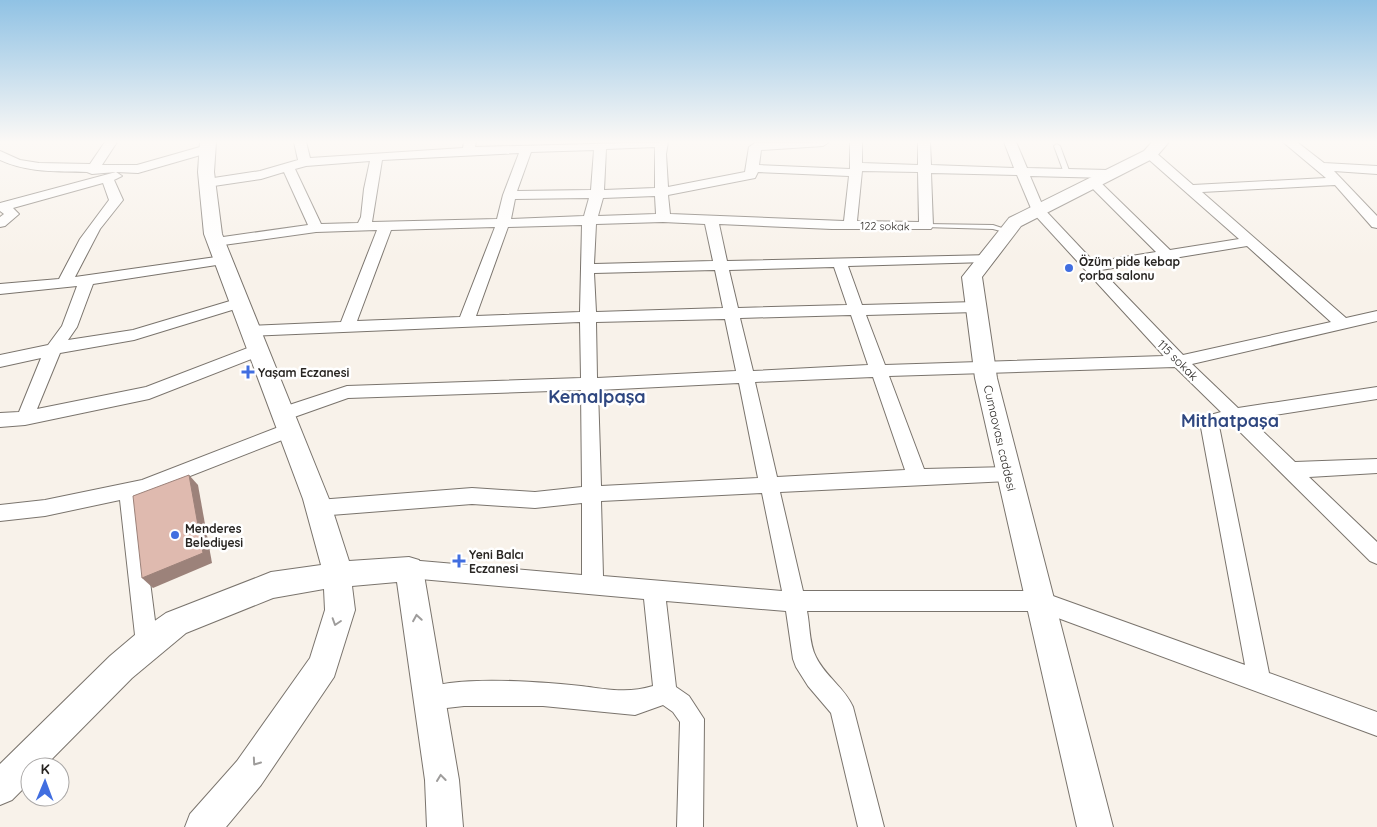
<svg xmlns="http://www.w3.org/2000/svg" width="1377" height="827" viewBox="0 0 1377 827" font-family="Quicksand,sans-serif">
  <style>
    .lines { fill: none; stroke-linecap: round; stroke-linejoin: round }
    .lane-casing { stroke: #7a746d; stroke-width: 2 }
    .street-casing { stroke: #7a746d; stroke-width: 2 }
    .secondary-casing { stroke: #7a746d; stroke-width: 2 }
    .lane { fill: #fff; fill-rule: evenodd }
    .street { fill: #fff; fill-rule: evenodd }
    .secondary { fill: #fff; fill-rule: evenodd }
    .shaded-wall { fill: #9c827a }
    .building { fill: #dfbaaf; stroke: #9c827a }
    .oneway { stroke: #9e9c9b }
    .poi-dot { fill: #416ee0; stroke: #fff; stroke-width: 2 }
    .labels { text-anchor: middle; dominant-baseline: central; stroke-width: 5; stroke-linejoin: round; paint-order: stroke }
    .far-street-label { font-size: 11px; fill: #272421; stroke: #fff }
    .poi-label { font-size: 12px; font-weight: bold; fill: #272421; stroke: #fff; text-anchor: start }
    .street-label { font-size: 12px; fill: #272421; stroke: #fff }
    .district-label { font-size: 18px; font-weight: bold; fill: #2f4780; stroke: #fff }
  </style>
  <rect width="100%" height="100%" fill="#f8f2ea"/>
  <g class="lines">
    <g class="lane-casing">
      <g id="lane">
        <path d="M 1057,144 L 1060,146 L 1070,173 L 1069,174 L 1064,173 L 1054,146 Z"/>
        <path d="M 926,224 L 993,225 L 1011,231 L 1008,233 L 993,229 L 924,227 L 923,226 Z"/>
      </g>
    </g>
    <g class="street-casing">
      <g id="street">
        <path d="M 105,142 L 117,142 L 102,165 L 137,165 L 207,145 L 213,149 L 211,152 L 138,173 L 116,172 L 122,176 L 114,180 L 123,200 L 100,229 L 75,277 L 223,256 L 230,260 L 223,264 L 93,284 L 77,327 L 68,340 L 133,330 L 240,298 L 248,303 L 245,306 L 134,340 L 60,353 L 37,409 L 146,387 L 258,344 L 264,346 L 266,350 L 264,354 L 149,399 L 25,425 L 0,427 L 0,413 L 19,412 L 41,358 L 0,367 L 0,355 L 48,345 L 62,326 L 77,286 L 0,294 L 0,284 L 59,279 L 80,239 L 109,200 L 103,183 L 13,208 L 19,214 L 5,226 L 0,227 L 0,217 L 4,214 L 0,211 L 0,203 L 116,172 L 92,174 L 87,172 C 57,171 28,173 0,160 L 0,151 L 20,160 L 39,163 L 90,164 Z"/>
        <path d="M 294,142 L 306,142 L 310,158 L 463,148 L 464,142 L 476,142 L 475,147 L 668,142 L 666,154 L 668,187 L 745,172 L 749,147 L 755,143 L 829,142 L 823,146 L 761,150 L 759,165 L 850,169 L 850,142 L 862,142 L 862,163 L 918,165 L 918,142 L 930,142 L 931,165 L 1014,168 L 1004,142 L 1016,142 L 1027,168 L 1108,170 L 1114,174 L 1108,178 L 1030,176 L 1044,209 L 1094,262 L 1156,252 L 1089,185 L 1087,182 L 1089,179 L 1097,179 L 1170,250 L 1239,239 L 1146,157 L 1144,154 L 1146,151 L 1154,151 L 1193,185 L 1326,178 L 1283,142 L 1297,142 L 1324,163 L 1377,166 L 1377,174 L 1334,171 L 1377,216 L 1377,228 L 1372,227 L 1335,185 L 1202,192 L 1346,318 L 1377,311 L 1377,321 L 1192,364 L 1238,408 L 1377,387 L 1377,399 L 1250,419 L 1295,462 L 1377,459 L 1377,473 L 1309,477 L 1377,542 L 1377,564 L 1370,561 L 1231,423 L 1219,426 L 1269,673 L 1377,712 L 1377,736 L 1039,611 L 807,611 C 810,625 809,644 816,657 C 825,676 845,688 853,707 L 884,827 L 858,827 L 831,713 L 808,686 L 796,667 L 793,659 L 786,611 L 666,601 L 676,687 L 689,696 L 704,719 L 703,827 L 677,827 L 680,722 L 673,712 L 663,705 L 635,715 L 543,706 L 464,706 L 429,710 L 421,706 L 417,698 L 421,690 C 456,675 542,682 581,686 C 607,689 627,694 653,686 L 644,599 L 409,578 L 402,575 L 399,569 L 402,563 L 409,560 L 582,575 L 582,503 L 535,508 L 472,504 L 318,516 L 311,514 L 308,508 L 311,502 L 318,500 L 472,488 L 535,492 L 582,487 L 581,390 L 348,398 L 283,421 L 277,419 L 274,414 L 277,409 L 347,386 L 581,378 L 580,322 L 251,336 L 245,335 L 243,331 L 245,327 L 251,326 L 341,322 L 377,230 L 316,232 L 216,246 L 211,245 L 209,242 L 211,239 L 216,238 L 308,225 L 284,172 L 261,179 L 207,187 L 201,183 L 207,179 L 260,171 L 298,160 ZM 655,147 L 655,188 L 604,190 L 606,149 ZM 594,150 L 591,190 L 517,191 L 531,152 ZM 519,153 L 503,195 L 497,219 L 372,222 L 382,160 ZM 370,161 L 364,189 L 361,217 L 358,223 L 321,224 L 295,169 L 306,166 ZM 862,171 L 918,172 L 919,222 L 857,221 ZM 758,172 L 849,176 L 844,221 L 670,214 L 668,195 L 755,178 ZM 931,173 L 1017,175 L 1033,213 L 1164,356 L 885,365 L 866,315 L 976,312 L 984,307 L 976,302 L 862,305 L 848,266 L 987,262 L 994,258 L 992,255 L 727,261 L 719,224 L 832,229 L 931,229 L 933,226 ZM 655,196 L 656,214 L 598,216 L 603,198 ZM 589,198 L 584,216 L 511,219 L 515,199 ZM 663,222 L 705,224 L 713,261 L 594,264 L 596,224 ZM 582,225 L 580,312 L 476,316 L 508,227 ZM 495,227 L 460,317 L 357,321 L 391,230 ZM 1247,246 L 1331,322 L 1183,355 L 1101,270 ZM 834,267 L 847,305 L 738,308 L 729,270 ZM 715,270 L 723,308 L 596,312 L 594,273 ZM 851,315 L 868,365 L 753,371 L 740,318 ZM 725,319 L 736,371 L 597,378 L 596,322 ZM 1175,367 L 1221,412 L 1203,417 L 1200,422 L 1245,665 L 1039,591 L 803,591 L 780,492 L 1009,481 L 1016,479 L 1018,474 L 1016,469 L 1009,467 L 924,469 L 889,376 ZM 873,377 L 905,470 L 777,477 L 755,382 ZM 739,383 L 758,478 L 601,486 L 598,390 ZM 762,493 L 782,591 L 603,576 L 601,501 Z"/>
        <path d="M 289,423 L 295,425 L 298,430 L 295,435 L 139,496 L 158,644 L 155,651 L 147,655 L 139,651 L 136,644 L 120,500 L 45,516 L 0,521 L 0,505 L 45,500 L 142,480 Z"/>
      </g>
    </g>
    <g class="secondary-casing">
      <g id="secondary">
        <path d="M 200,142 L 216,142 L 214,172 L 222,234 L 329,499 L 349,561 L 409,557 L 419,560 L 423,569 L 459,780 L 463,827 L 427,827 L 425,780 L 397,582 L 352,586 L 355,610 L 334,677 L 261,785 L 226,827 L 185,827 L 190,814 L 237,761 L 310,658 L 325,610 L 324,589 L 273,598 L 186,633 L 132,678 L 44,767 L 30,767 L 30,782 L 12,800 L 0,805 L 0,764 L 110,656 L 136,634 L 166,613 L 261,576 L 271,572 L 321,565 L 303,499 L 204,234 L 198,172 Z"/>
        <path d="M 1152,142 L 1169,142 L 1156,157 L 1021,226 L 982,277 L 997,378 L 1113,827 L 1077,827 L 975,378 L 962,277 L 1009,218 L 1144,151 Z"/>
      </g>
    </g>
    <use href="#lane" class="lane"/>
    <use href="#street" class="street"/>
    <use href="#secondary" class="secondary"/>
  </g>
  <path class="shaded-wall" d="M 189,475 L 198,485 L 212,563 L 153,588 L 142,578 Z"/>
  <path class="building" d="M 189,475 L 203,553 L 142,578 L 133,496 Z"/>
  <defs><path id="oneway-chevron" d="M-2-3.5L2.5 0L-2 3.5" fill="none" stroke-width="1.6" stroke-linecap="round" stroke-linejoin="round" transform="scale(1.25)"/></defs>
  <g class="oneway">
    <use href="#oneway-chevron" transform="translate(417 618) rotate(-99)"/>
    <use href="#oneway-chevron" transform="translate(336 622) rotate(108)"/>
    <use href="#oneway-chevron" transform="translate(256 762) rotate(125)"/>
    <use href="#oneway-chevron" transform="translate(441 778) rotate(-97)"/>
  </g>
  <linearGradient id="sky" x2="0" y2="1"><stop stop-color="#90c2e4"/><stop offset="0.55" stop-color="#fcf9f6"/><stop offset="1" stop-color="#fcf9f6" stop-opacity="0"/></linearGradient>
  <rect width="1377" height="258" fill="url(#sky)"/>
  <g class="poi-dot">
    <circle cx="1069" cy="268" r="5"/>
    <path d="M245.5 364.5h5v5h5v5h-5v5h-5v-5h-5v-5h5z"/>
    <circle cx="175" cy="535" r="5"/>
    <path d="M456.5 553.5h5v5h5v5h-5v5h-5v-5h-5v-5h5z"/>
  </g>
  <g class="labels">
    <g class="far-street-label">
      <text transform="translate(885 226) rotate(1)">122 sokak</text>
    </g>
    <g class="poi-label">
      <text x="1079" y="261">Özüm pide kebap<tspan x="1079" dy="14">çorba salonu</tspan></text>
      <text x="258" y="372">Yaşam Eczanesi</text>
      <text x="185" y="528">Menderes<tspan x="185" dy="14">Belediyesi</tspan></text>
      <text x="469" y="554">Yeni Balcı<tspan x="469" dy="14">Eczanesi</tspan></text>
    </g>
    <g class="street-label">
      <text transform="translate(1178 360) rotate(45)">115 sokak</text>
      <text transform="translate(1000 438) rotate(77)">Cumaovası caddesi</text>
    </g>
    <g class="district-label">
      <text x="597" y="396">Kemalpaşa</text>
      <text x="1230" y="420">Mithatpaşa</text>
    </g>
  </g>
  <g transform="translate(45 782) rotate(1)"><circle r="24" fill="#ffffff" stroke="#a9a7a6"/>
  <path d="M0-4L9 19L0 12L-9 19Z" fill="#416ee0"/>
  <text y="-8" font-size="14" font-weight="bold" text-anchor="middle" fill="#272421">K</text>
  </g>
</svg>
